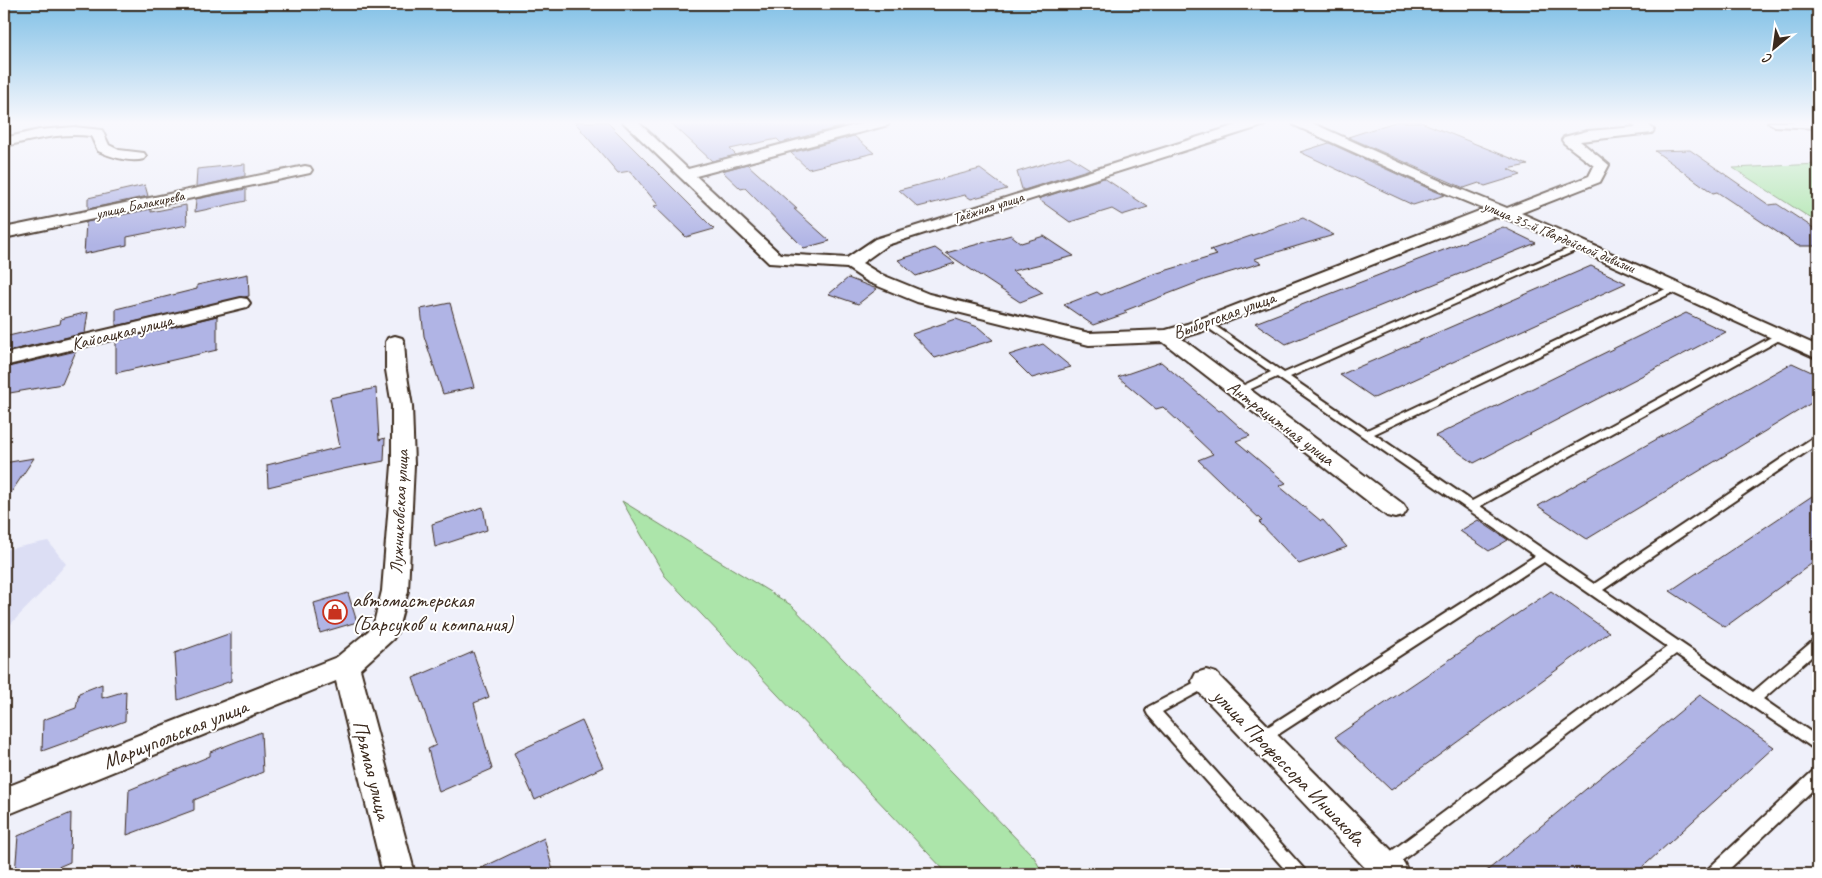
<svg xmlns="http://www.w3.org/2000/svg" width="1822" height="878" viewBox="0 0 1822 878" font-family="Caveat,sans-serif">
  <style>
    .built { fill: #dcdef4 }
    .green { fill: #ace5aa; stroke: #748864 }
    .building { fill: #b0b4e5; stroke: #3b2a1e }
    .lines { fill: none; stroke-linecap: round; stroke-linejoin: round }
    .lane-casing { stroke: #3b2a1e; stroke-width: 4 }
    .street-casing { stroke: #3b2a1e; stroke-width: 4 }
    .lane { fill: #fff; fill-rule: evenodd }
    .street { fill: #fff; fill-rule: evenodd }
    .labels { text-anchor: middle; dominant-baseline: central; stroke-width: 4; stroke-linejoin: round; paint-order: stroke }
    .far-street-label { font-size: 15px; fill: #3b2a1e; stroke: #fff }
    .street-label { font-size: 18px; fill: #3b2a1e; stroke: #fff }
    .near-poi-label { font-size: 21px; fill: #3b2a1e; stroke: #fff; text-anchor: start }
    .near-street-label { font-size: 21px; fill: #3b2a1e; stroke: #fff }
  </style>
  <rect width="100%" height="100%" fill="#eff0fa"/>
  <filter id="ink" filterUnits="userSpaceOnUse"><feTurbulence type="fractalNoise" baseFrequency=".02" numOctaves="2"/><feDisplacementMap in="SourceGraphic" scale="10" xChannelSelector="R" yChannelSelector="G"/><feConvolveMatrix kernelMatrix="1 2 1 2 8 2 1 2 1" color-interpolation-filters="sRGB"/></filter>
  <g filter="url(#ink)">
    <path class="built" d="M 48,541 L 66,564 L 42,592 L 4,631 L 4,550 Z"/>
    <g class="green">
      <path d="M 1818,164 L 1818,223 L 1733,168 Z"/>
      <path d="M 622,501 L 791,605 L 1034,857 L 1043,874 L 946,874 L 945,871 L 665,576 Z"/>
    </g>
    <g class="building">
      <path d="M 574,122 L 607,122 L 714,229 L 686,237 L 654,206 L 658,205 L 630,171 L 618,173 L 581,130 L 582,130 Z"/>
      <path d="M 670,122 L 838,122 L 843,126 L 781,143 L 777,139 L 730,149 L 736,155 L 712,161 Z"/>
      <path d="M 1395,122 L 1421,122 L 1528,165 L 1508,169 L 1521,175 L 1485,186 L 1479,183 L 1464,188 L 1348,137 Z"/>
      <path d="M 854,136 L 874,153 L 808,169 L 791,153 Z"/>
      <path d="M 1329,143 L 1432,190 L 1445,195 L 1413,205 L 1300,152 Z"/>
      <path d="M 1690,150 L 1769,205 L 1777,204 L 1818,231 L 1818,246 L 1798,246 L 1717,192 L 1713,193 L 1655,151 Z"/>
      <path d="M 1069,156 L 1090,169 L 1024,190 L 1022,189 L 1017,172 Z"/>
      <path d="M 245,164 L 245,176 L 196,187 L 197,169 Z"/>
      <path d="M 747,164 L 797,209 L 794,209 L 830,241 L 804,248 L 745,188 L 741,189 L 722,171 Z"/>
      <path d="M 980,169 L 1007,189 L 971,199 L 965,195 L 918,207 L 899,190 Z"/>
      <path d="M 1104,178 L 1148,207 L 1122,215 L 1112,209 L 1070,222 L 1038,199 Z"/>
      <path d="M 145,185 L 148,196 L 88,209 L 88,198 Z"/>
      <path d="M 246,189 L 246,201 L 195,212 L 196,199 Z"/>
      <path d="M 186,205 L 187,225 L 127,237 L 127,245 L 84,254 L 86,222 L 151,209 L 151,212 Z"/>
      <path d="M 1303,218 L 1334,235 L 1254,259 L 1261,263 L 1204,280 L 1124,311 L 1127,313 L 1093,325 L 1064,305 L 1097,292 L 1101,295 L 1151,275 L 1217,255 L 1210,250 Z"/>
      <path d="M 1503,227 L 1536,243 L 1286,344 L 1255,323 Z"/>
      <path d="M 1011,235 L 1021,243 L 1044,236 L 1074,256 L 1012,271 L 1043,293 L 1020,302 L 946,253 Z"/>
      <path d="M 935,248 L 955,263 L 916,276 L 898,260 Z"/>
      <path d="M 1591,266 L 1626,283 L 1374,398 L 1340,375 Z"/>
      <path d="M 248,274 L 249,296 L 116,326 L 116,309 L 197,289 L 197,285 Z"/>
      <path d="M 848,278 L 877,289 L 858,304 L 829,294 Z"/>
      <path d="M 450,303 L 474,387 L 443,394 L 424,336 L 421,309 Z"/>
      <path d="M 88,312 L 85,333 L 4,352 L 4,337 L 60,324 L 61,319 Z"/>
      <path d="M 1686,313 L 1726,332 L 1474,463 L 1435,436 Z"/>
      <path d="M 217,316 L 217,350 L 116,373 L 116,341 Z"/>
      <path d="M 956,319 L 978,327 L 993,340 L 935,358 L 912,334 Z"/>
      <path d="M 1043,344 L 1071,367 L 1032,378 L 1009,355 Z"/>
      <path d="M 76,351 L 62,384 L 4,394 L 4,368 Z"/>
      <path d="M 1161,362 L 1219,411 L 1221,410 L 1250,436 L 1236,441 L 1286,483 L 1279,486 L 1321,521 L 1323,520 L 1347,547 L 1299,564 L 1259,522 L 1262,521 L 1198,460 L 1213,454 L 1163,407 L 1156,409 L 1118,377 Z"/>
      <path d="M 1792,363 L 1818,375 L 1818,399 L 1587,539 L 1538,506 Z"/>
      <path d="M 376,388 L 379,440 L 385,438 L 384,461 L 343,469 L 268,487 L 267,465 L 340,447 L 330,398 Z"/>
      <path d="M 34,458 L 4,503 L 4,463 Z"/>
      <path d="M 1818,492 L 1818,559 L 1725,627 L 1670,591 Z"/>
      <path d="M 483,507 L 487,530 L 435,547 L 432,524 Z"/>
      <path d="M 1478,520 L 1508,540 L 1489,551 L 1460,531 Z"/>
      <path d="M 1551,591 L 1609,632 L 1391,790 L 1335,737 Z"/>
      <path d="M 348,593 L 357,622 L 320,633 L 314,603 Z"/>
      <path d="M 231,633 L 231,681 L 178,700 L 175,653 Z"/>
      <path d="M 473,652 L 489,697 L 474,703 L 492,769 L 439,792 L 428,749 L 436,745 L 413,678 Z"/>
      <path d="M 102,684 L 102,698 L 126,691 L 125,721 L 42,751 L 43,720 L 76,708 L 79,693 Z"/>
      <path d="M 1700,695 L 1774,747 L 1635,874 L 1483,874 Z"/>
      <path d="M 582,721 L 603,767 L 535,800 L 514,753 Z"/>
      <path d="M 261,732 L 263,772 L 194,800 L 194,810 L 127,835 L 129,790 L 210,756 L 210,752 Z"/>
      <path d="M 71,813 L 70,862 L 42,874 L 15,874 L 18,836 Z"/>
      <path d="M 544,838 L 554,874 L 469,874 Z"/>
    </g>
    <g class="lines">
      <g class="lane-casing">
        <g id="lane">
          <path d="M 1579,244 L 1585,244 L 1586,246 L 1290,377 L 1367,430 L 1672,286 L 1678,286 L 1678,290 L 1374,434 L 1472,501 L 1777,334 L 1783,334 L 1784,336 L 1783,338 L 1480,506 L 1594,584 L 1814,437 L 1818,436 L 1818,444 L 1603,590 L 1753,692 L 1814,640 L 1818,639 L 1818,651 L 1763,699 L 1818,737 L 1818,750 L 1813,748 L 1676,654 L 1392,868 L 1387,870 L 1382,868 L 1380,863 L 1382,858 L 1667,647 L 1544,562 L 1268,741 L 1263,743 L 1258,741 L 1256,737 L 1258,733 L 1535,556 L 1277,377 L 1242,393 L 1236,393 L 1234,391 L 1236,389 L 1271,372 L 1201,323 L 1202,321 L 1208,321 L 1284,373 Z"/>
          <path d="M 1205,677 L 1210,678 L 1211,682 L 1210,686 L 1162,712 L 1304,869 L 1306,874 L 1289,874 L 1148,715 L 1146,711 L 1148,707 Z"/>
          <path d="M 1818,770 L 1818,785 L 1724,874 L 1706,874 L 1708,869 L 1813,771 Z"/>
        </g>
      </g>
      <g class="street-casing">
        <g id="street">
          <path d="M 623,122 L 638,122 L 688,169 L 867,122 L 890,122 L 888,125 L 696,176 L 780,254 L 847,258 L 875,239 L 1246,122 L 1267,122 L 1265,125 L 887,245 L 862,263 L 880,274 L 929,294 L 1089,333 L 1166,330 L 1187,324 L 1484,209 L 1433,188 L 1294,125 L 1292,122 L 1310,122 L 1443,182 L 1507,208 L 1589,176 L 1594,166 L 1564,143 L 1562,140 L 1564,137 L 1587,131 L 1636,127 L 1631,122 L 1646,122 L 1654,130 L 1652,133 L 1580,141 L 1609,165 L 1600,182 L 1521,213 L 1818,346 L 1818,359 L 1530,228 L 1504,218 L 1493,217 L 1201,332 L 1181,338 L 1403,504 L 1407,510 L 1403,516 L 1395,518 L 1387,516 L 1163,342 L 1089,345 L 917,302 L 868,282 L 847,268 L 769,263 Z"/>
          <path d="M 1768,122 L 1818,122 L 1818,128 L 1775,126 Z"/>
          <path d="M 74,127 L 102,130 L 109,145 L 119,150 L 144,153 L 146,156 L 144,159 C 129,163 112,157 98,151 L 91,136 C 61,132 33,140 4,146 L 4,138 L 39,130 Z"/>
          <path d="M 305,166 L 310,167 L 312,170 L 310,173 L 4,238 L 4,228 Z"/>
          <path d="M 241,298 L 247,299 L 250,303 L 247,307 L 4,366 L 4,354 Z"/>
          <path d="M 395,336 L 402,338 L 404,342 L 406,370 L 412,406 L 414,465 L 408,591 L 397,632 L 393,639 L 360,669 L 415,874 L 383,874 L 336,681 L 4,816 L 4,788 L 337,657 L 373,627 L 382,591 L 392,465 L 392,406 L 386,370 L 386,342 L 388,338 Z"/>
          <path d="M 1206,670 L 1216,673 L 1404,863 L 1409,874 L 1371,874 L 1196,689 L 1192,681 L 1196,673 Z"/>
        </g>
      </g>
      <use href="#lane" class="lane"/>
      <use href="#street" class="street"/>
    </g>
  </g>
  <linearGradient id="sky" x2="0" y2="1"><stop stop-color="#80c0e6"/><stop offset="0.5" stop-color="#f8f8fd"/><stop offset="1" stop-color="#f8f8fd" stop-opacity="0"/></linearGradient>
  <rect width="1822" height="245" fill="url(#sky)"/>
  <defs>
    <g id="shop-ring" transform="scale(1.25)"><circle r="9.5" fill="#fff" stroke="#c8321e" stroke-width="1.5"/><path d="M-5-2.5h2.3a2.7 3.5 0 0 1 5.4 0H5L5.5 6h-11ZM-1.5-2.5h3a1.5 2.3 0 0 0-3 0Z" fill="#c8321e"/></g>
  </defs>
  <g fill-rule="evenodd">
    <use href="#shop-ring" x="335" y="612"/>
  </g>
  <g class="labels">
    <g class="far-street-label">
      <text transform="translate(140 205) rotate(-12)">улица Балакирева</text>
      <text transform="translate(988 208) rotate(-18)">Таёжная улица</text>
      <text transform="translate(1559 237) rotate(23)">улица 35-й Гвардейской дивизии</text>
    </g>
    <g class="street-label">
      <text transform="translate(1224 315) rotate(-20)">Выборгская улица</text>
      <text transform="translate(122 332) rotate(-14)">Кайсацкая улица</text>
      <text transform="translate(1281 423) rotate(37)">Антрацитная улица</text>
      <text transform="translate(399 512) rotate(-87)">Лужниковская улица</text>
    </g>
    <g class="near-poi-label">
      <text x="352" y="600">автомастерская<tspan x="352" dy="24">(Барсуков и компания)</tspan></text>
    </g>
    <g class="near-street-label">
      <text transform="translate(175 734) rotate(-22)">Мариупольская улица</text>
      <text transform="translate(1289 767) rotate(46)">улица Профессора Иншакова</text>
      <text transform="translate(372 770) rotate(76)">Прямая улица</text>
    </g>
  </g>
  <rect width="1822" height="878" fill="none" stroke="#fff" stroke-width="20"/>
  <rect x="10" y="10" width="1802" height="858" fill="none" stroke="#3b2a1e" stroke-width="2" filter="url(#ink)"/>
  <g transform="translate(1774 48) rotate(209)" stroke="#ffffff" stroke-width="4" paint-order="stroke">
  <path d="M0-4L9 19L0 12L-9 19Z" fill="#3b2a1e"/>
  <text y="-8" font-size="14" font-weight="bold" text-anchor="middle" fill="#3b2a1e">С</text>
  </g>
</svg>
